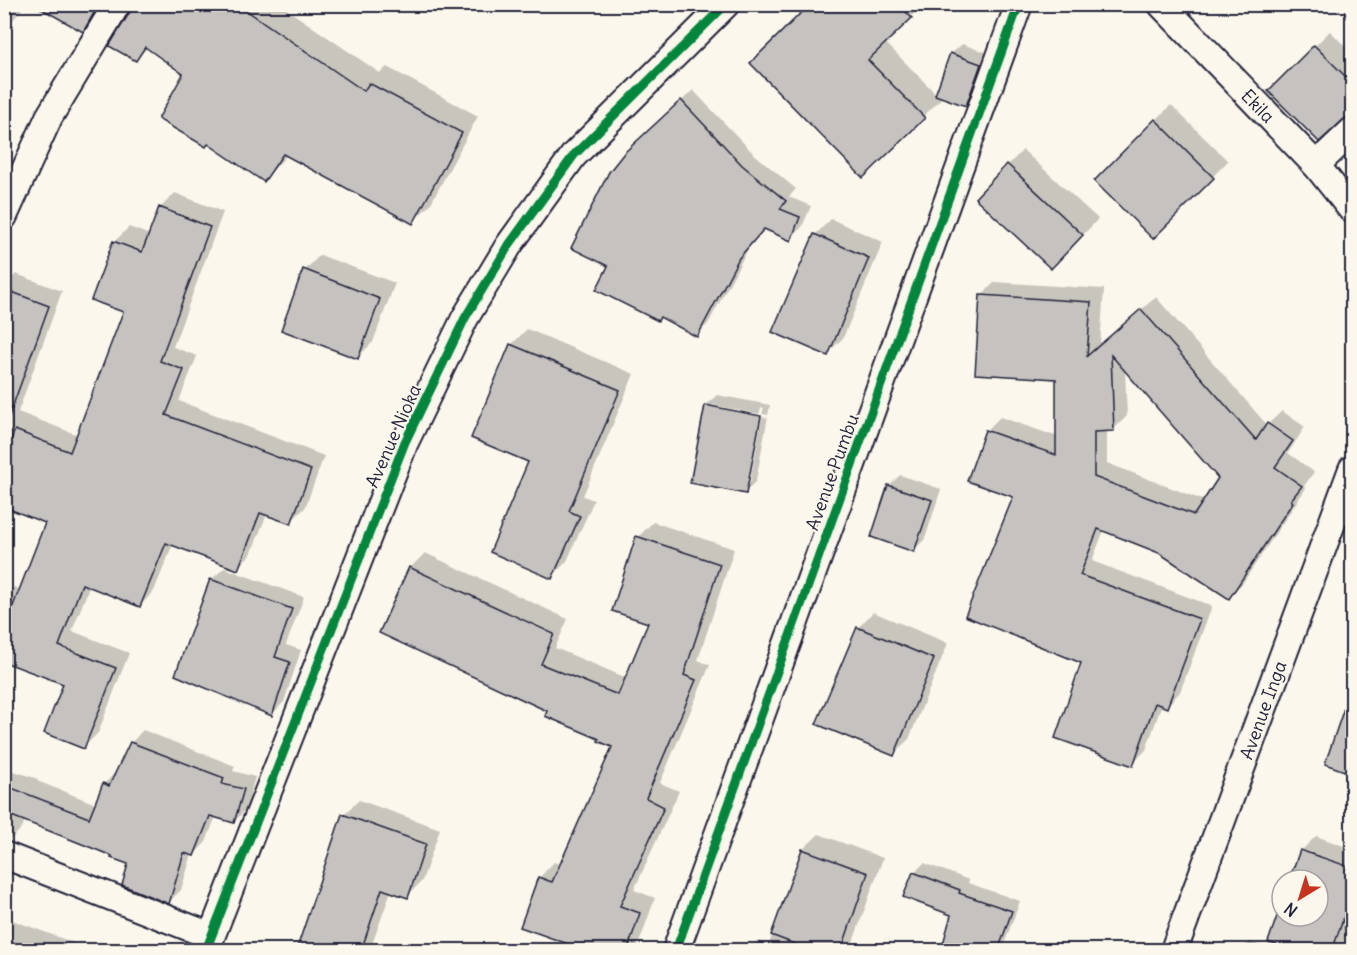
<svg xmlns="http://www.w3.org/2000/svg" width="1357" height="955" viewBox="0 0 1357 955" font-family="Delius,sans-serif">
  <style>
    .shadow { fill: #0003; fill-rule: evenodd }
    .building { fill: #c6c2c0; stroke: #22223b; stroke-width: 1.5; fill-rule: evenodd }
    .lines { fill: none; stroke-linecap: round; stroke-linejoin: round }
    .street-casing { stroke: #22223b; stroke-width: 30 }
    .street { stroke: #fbf7ec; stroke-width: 26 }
    .cycleway-casing { stroke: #fbf7ec; stroke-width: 13 }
    .cycleway { stroke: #00873e; stroke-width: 9 }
    .labels { text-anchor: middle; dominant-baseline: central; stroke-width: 4.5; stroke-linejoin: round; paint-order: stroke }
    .street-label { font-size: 18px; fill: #22223b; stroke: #fbf7ec }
  </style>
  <rect width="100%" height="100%" fill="#fbf7ec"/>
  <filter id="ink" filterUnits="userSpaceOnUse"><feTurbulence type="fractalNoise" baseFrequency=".0167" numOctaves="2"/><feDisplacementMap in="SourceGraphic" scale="12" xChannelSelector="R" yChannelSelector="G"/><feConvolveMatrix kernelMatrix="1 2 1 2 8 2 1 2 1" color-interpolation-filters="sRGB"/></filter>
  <g filter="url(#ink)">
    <g class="shadow">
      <path d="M 4,4 L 26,4 L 5,30 L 4,30 Z"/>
      <path d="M 36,4 L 102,4 L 93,20 L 82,30 Z"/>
      <path d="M 136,4 L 279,4 L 380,73 L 387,67 L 478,116 L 430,205 L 412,222 L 287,155 L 264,180 L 185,73 L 147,48 L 136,59 Z"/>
      <path d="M 812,4 L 924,4 L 885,42 L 941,99 L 863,176 Z"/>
      <path d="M 1330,31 L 1352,53 L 1352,109 L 1270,91 Z"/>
      <path d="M 962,44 L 991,54 L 976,94 L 966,104 L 951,54 Z"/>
      <path d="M 693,90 L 753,153 L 796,189 L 789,197 L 811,206 L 802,227 L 790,239 L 765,228 L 750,245 L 708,324 L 697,335 L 610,266 L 632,148 Z"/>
      <path d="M 1171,105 L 1228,161 L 1153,237 L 1096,181 Z"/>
      <path d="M 1023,150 L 1098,219 L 1067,252 L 1008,165 Z"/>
      <path d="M 175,193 L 223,212 L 173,347 L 197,356 L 179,401 L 324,456 L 305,508 L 290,522 L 267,514 L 251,554 L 237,568 L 173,544 L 154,591 L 140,606 L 90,585 L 72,631 L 129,653 L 98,733 L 84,747 L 65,684 L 4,660 L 4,596 L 14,587 L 21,590 L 47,522 L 4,505 L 4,285 L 16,274 L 62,291 L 18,412 L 78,435 L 125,311 L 93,299 L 115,241 L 129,227 L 150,235 L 160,208 Z"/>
      <path d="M 831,219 L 883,242 L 843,338 L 827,354 L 815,235 Z"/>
      <path d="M 320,255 L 395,283 L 373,342 L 357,358 L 305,270 Z"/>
      <path d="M 995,282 L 1104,289 L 1100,345 L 1156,297 L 1267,425 L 1282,411 L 1305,427 L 1288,453 L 1314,472 L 1304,486 L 1306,488 L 1242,584 L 1228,597 L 1160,552 L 1104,530 L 1092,561 L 1212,606 L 1180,692 L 1167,706 L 1162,704 L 1146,750 L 1132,764 L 1083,662 L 986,431 L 1000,417 L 1058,437 L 1057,378 L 981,296 ZM 1125,369 L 1220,478 L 1205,501 L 1107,463 L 1107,430 L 1113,430 L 1127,416 Z"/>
      <path d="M 527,329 L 634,374 L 583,496 L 594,500 L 567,561 L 552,577 L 530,461 L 473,437 L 512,344 Z"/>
      <path d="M 717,395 L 770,405 L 756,481 L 745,492 L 706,405 ZM 712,405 L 759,414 L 761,408 L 764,408 L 762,414 L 768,415 L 768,418 L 762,417 L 750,482 L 747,482 Z"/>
      <path d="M 900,475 L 941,489 L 925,539 L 914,550 L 889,486 Z"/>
      <path d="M 653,522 L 734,549 L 698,660 L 710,665 L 660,783 L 679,791 L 634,890 L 655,898 L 638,946 L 633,950 L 593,950 L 539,878 L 554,862 L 561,865 L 614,746 L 549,710 L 410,568 L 425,553 L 568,619 L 555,648 L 627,678 L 650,622 L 638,537 Z"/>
      <path d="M 224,568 L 304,597 L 286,645 L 301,650 L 284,702 L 271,715 L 211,580 Z"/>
      <path d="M 873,612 L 948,643 L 909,739 L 893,754 L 858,628 Z"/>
      <path d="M 143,730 L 235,766 L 233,771 L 255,777 L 246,809 L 234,822 L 216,816 L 206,842 L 194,855 L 192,854 L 181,890 L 169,902 L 129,863 L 114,855 L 25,820 L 22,828 L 10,840 L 4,838 L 4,771 L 11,773 L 14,771 L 38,779 L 37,781 L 96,804 L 104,784 L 116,772 L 131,743 Z"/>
      <path d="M 359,800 L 440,829 L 422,881 L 407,896 L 391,891 L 370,950 L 298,950 L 344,815 Z"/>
      <path d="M 819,834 L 883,858 L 853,942 L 844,950 L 747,950 L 757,941 L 769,944 L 803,849 Z"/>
      <path d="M 1316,836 L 1352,849 L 1352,867 L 1307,851 L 1307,854 L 1352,870 L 1352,916 L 1341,950 L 1241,950 L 1250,942 L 1267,948 L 1282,906 L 1282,916 L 1318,916 L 1318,880 L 1291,880 L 1301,851 Z"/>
      <path d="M 924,863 L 969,880 L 968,883 L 1020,901 L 1002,950 L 942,950 L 953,914 L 914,873 Z"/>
      <path d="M 4,917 L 93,950 L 4,950 Z"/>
    </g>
    <g class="building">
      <path d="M 33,4 L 99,4 L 83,32 Z"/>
      <path d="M 132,4 L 237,4 L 364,91 L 369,83 L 462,133 L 413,224 L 283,154 L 264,182 L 208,144 L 206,147 L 158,119 L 183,74 L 145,47 L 136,61 L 109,46 L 130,12 Z"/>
      <path d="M 810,4 L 898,4 L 912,18 L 868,60 L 925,118 L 863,178 L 750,63 Z"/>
      <path d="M 1314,45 L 1353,84 L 1353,112 L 1319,142 L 1268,91 Z"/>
      <path d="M 950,53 L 981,64 L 966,106 L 935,95 Z"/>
      <path d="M 681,100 L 742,165 L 786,201 L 780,209 L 800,217 L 791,241 L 764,229 L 739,258 L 697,337 L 660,317 L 658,321 L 596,290 L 608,266 L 571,248 L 609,172 L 624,153 Z"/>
      <path d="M 1155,119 L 1214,178 L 1153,239 L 1094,181 Z"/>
      <path d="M 1007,164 L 1083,235 L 1051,269 L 975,198 Z"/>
      <path d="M 159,207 L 210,227 L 160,361 L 184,370 L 166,415 L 311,470 L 291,524 L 260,513 L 238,570 L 166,543 L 140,607 L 82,584 L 59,646 L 116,668 L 84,749 L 44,733 L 63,684 L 4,662 L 4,603 L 13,606 L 45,523 L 4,507 L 4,457 L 15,430 L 70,452 L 123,312 L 91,300 L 113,241 L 142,252 Z"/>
      <path d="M 814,234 L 869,258 L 828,356 L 772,332 Z"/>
      <path d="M 303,269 L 380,299 L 358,359 L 281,330 Z"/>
      <path d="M 4,289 L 49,306 L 8,419 L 4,419 Z"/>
      <path d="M 980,295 L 1091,302 L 1087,356 L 1141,309 L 1256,440 L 1267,423 L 1293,441 L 1275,467 L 1302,486 L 1291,500 L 1293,502 L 1229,599 L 1159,553 L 1098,529 L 1080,575 L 1200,619 L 1167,708 L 1155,703 L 1133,766 L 1055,738 L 1081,663 L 965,616 L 1013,497 L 967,481 L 985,430 L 1056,455 L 1056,379 L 975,374 ZM 1111,355 L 1218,478 L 1194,515 L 1094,477 L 1094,432 L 1114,431 Z"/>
      <path d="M 510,344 L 620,390 L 569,511 L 580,516 L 552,579 L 490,552 L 528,462 L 471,438 Z"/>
      <path d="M 705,405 L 761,416 L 746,494 L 690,483 Z"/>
      <path d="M 888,485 L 932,500 L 914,552 L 871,537 Z"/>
      <path d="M 636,536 L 720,564 L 684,675 L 696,680 L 646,798 L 664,807 L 620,906 L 640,913 L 627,951 L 588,951 L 520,927 L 538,877 L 552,882 L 612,747 L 598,741 L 599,739 L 545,716 L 547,711 L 379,633 L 409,567 L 554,634 L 541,664 L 618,695 L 648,623 L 612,611 Z"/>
      <path d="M 210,579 L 292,609 L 275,657 L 290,662 L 272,716 L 175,675 Z"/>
      <path d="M 857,627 L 934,659 L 894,756 L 816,724 Z"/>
      <path d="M 1348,696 L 1353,696 L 1353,774 L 1325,764 Z"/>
      <path d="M 130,742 L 224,778 L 222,784 L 244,789 L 234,823 L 210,816 L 194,856 L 184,853 L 169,904 L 122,885 L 128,864 L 111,858 L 112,856 L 4,813 L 4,785 L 89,818 L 103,783 L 109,786 Z"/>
      <path d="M 342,814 L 426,844 L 408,898 L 382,889 L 361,951 L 296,951 Z"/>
      <path d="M 802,849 L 868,873 L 841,951 L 813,951 L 771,935 Z"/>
      <path d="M 1300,850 L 1353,868 L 1353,891 L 1332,951 L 1292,951 L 1268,942 L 1282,902 L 1282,916 L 1318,916 L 1318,880 L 1289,880 Z"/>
      <path d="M 913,872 L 960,890 L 959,893 L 1012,911 L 998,951 L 941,951 L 951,915 L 903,897 Z"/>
    </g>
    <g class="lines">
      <g class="street-casing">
        <g id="street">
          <path d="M 1161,4 L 1316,165 L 1352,210"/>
          <path d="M 1316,165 L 1352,131"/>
          <path d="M 4,216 L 49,117 L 117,4"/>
          <path d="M 4,855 L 211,936"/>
          <path d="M 206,950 L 405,442 L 465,318 L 509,245 L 574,155 L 726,4"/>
          <path d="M 676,950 L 1019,4"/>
          <path d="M 1174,950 L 1352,469"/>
        </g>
      </g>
      <use href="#street" class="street"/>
      <g class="cycleway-casing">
        <g id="cycleway">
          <path d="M 206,950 L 405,442 L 465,318 L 509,245 L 574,155 L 726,4"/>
          <path d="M 676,950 L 1019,4"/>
        </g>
      </g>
      <use href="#cycleway" class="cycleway"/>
    </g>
  </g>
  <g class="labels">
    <g class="street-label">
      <text transform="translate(1258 106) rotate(46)">Ekila</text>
      <text transform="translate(393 436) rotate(-66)">Avenue Nioka</text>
      <text transform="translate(832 472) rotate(-70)">Avenue Pumbu</text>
      <text transform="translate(1263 710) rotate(-70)">Avenue Inga</text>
    </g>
  </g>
  <rect width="1357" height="955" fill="none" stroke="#fbf7ec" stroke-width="24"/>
  <rect x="12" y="12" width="1333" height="931" fill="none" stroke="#22223b" stroke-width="2" filter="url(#ink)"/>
  <g transform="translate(1300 898) rotate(218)"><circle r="28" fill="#fbf7ec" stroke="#a4a2a5" stroke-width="1.5"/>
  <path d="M0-4.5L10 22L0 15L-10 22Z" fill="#c8321e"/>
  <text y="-9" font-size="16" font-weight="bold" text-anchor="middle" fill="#22223b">N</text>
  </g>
</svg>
